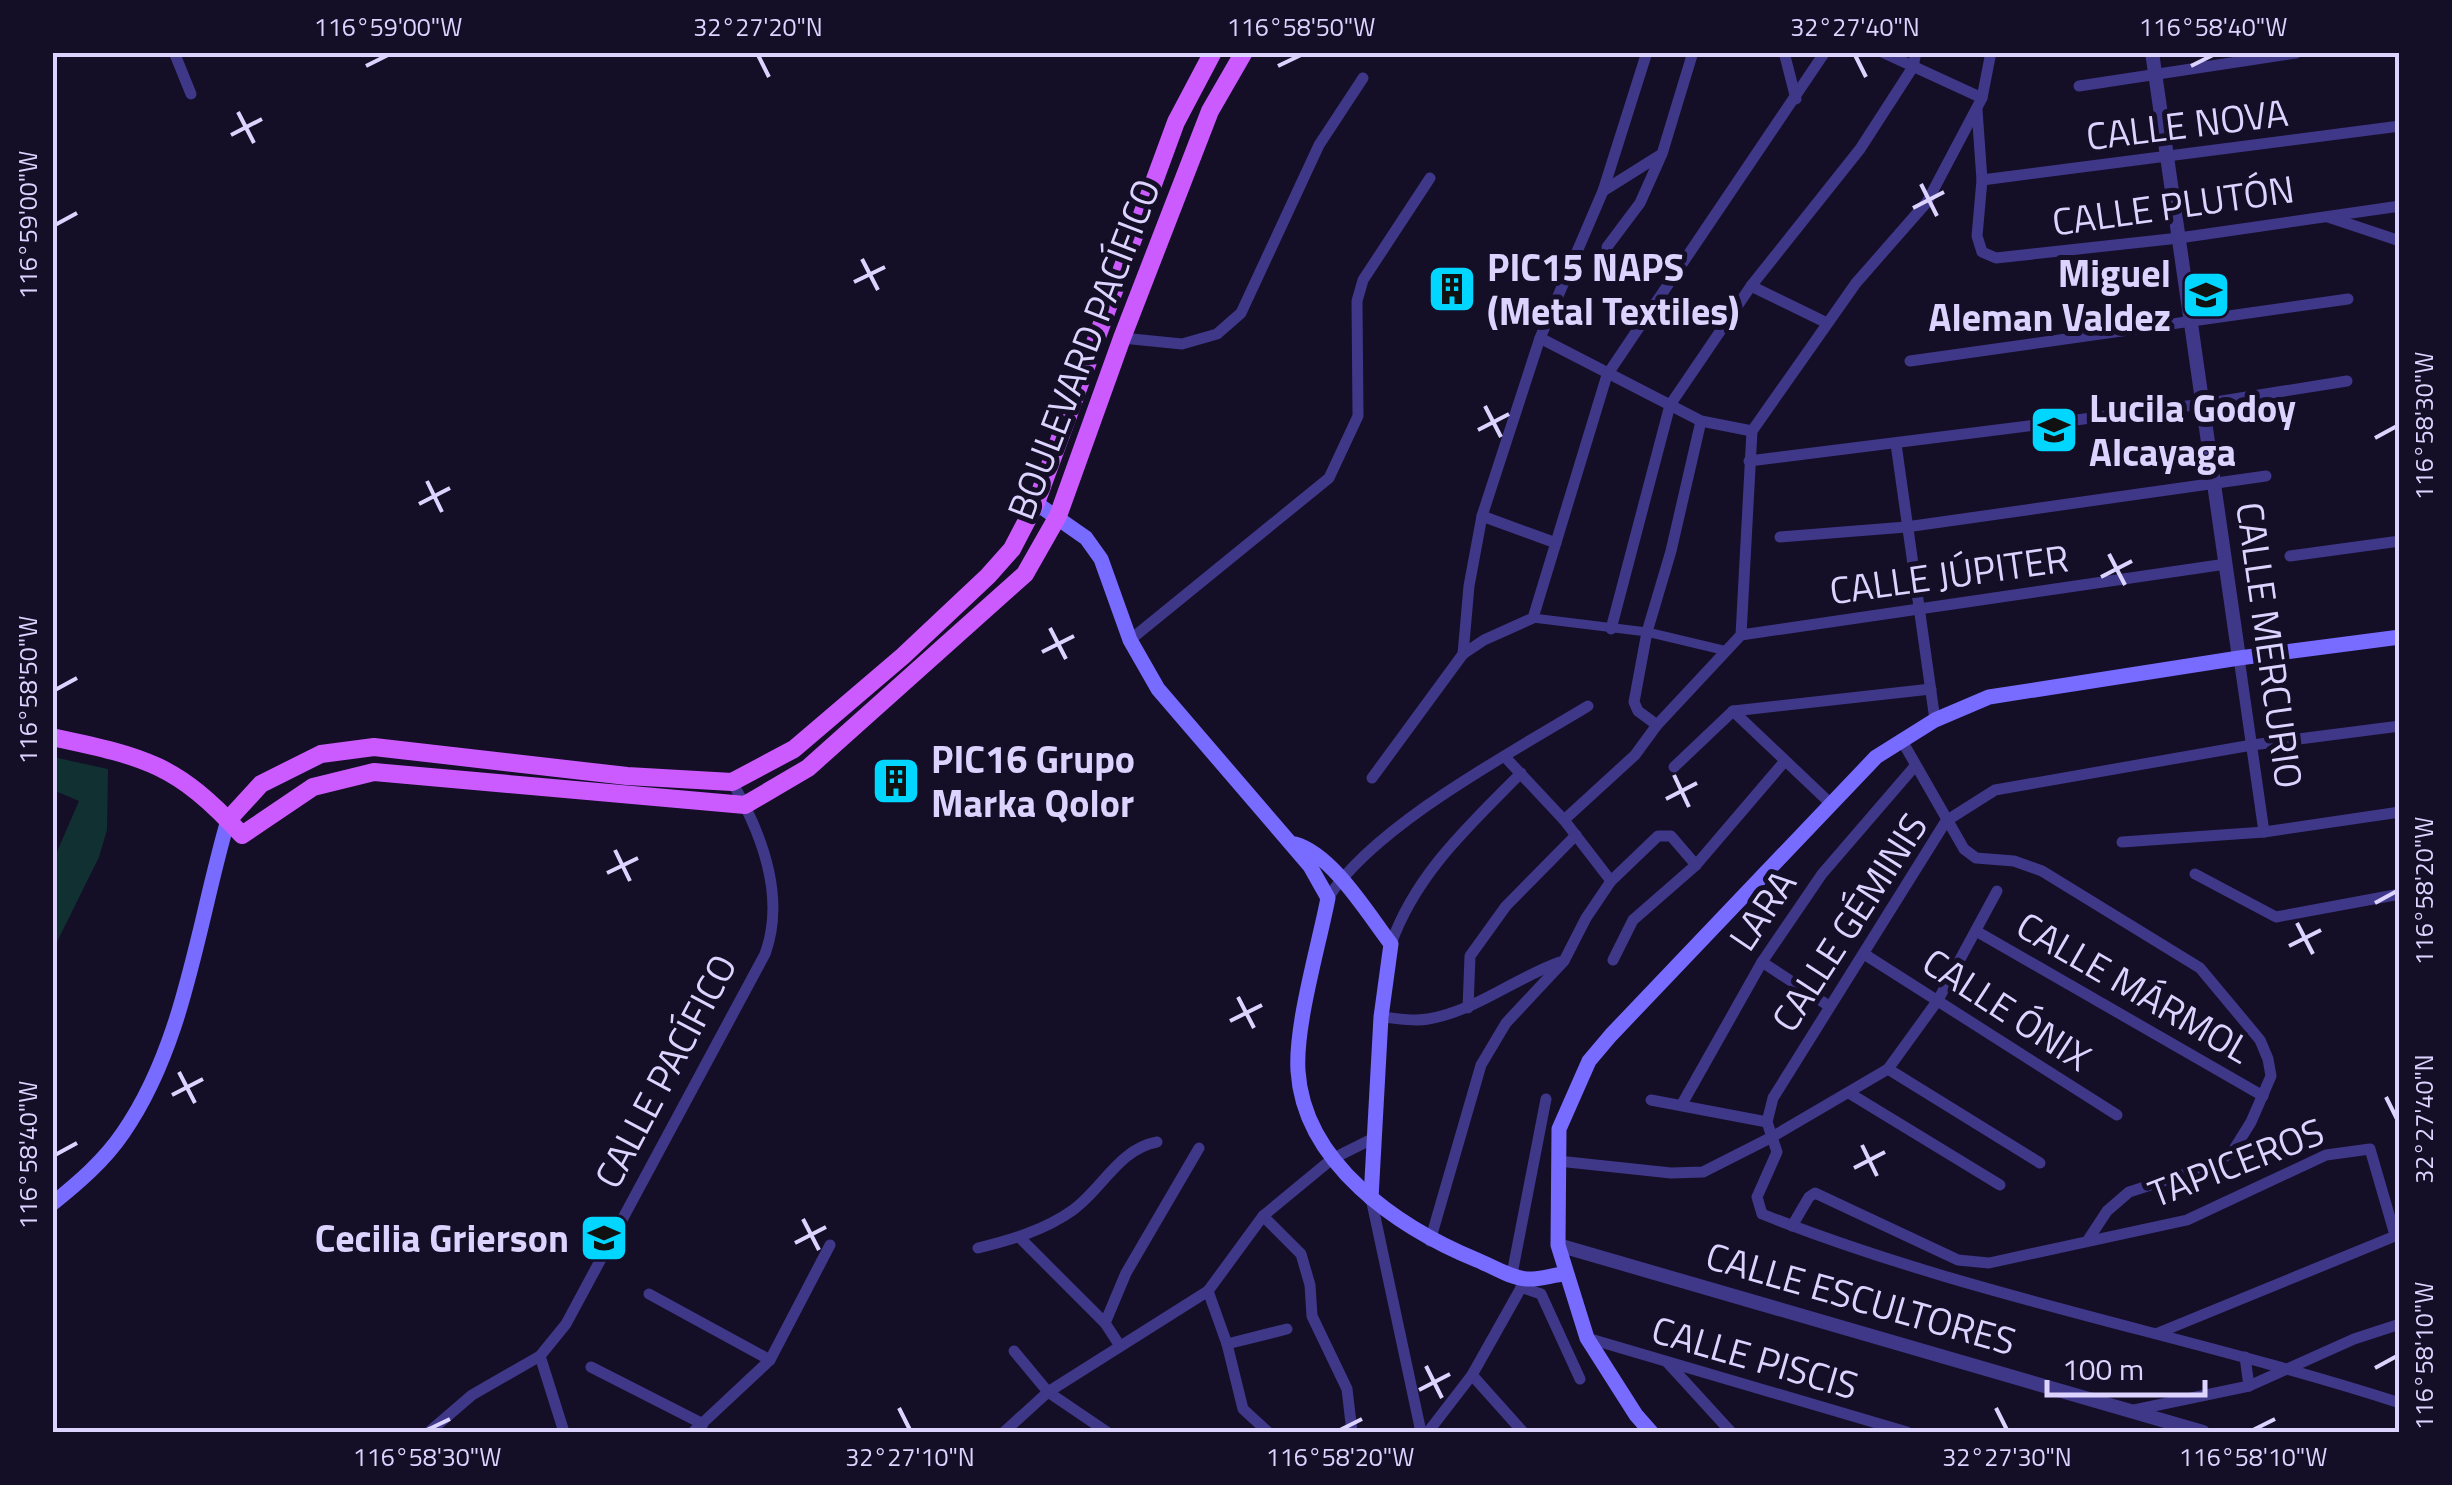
<svg xmlns="http://www.w3.org/2000/svg" width="2452" height="1485" viewBox="0 0 2452 1485" font-family="'Titillium Web',sans-serif">
  <style>
    .green { fill: #113031 }
    .lines { fill: none; stroke-linecap: round; stroke-linejoin: round }
    .pedestrian { stroke: #3f3788; stroke-width: 9 }
    .minor { stroke: #3f3788; stroke-width: 11 }
    .tertiary { stroke: #3f3788; stroke-width: 14 }
    .secondary { stroke: #786bff; stroke-width: 15 }
    .primary { stroke: #cc5bff; stroke-width: 18 }
    .ticks { fill: none; stroke: #dcd4ff; stroke-width: 4 }
    .labels { text-anchor: middle; dominant-baseline: central; stroke-width: 10; stroke-linejoin: round; paint-order: stroke }
    .street-label { font-size: 38px; fill: #dcd4ff; stroke: #140e27 }
    .poi-label { font-size: 38px; font-weight: bold; fill: #dcd4ff; stroke: #140e27; text-anchor: start }
    .neatline { fill: none; stroke: #dcd4ff; stroke-width: 4 }
    .ticks-label { font-size: 25px; text-anchor: middle; fill: #dcd4ff }
  </style>
  <rect width="100%" height="100%" fill="#140e27"/>
  <path class="green" d="M 53,757 L 108,769 L 107,830 L 99,857 L 53,950 L 53,861 L 79,801 L 53,790 Z"/>
  <g class="lines">
    <path class="pedestrian" d="M 1533,618 L 1647,632 L 1727,651"/>
    <g class="minor">
      <path d="M 174,52 L 191,94"/>
      <path d="M 1784,52 L 1796,99"/>
      <path d="M 1882,52 L 1982,98"/>
      <path d="M 2079,86 L 2296,53"/>
      <path d="M 1977,110 L 1982,180 L 1977,236 L 1982,252 L 1996,258 L 2179,238 L 2400,206"/>
      <path d="M 1982,180 L 2400,126"/>
      <path d="M 1603,191 L 1662,154 L 1693,52"/>
      <path d="M 2328,217 L 2400,241"/>
      <path d="M 1607,247 L 1640,203 L 1661,156"/>
      <path d="M 1751,286 L 1827,323"/>
      <path d="M 1122,338 L 1182,344 L 1217,334 L 1241,313 L 1319,145 L 1363,78"/>
      <path d="M 1540,338 L 1701,421 L 1752,431"/>
      <path d="M 1910,361 L 2348,299"/>
      <path d="M 1896,444 L 1935,720"/>
      <path d="M 1749,461 L 2203,404 L 2347,381"/>
      <path d="M 1482,516 L 1556,543"/>
      <path d="M 1780,537 L 1906,527 L 2266,476"/>
      <path d="M 2290,556 L 2400,541"/>
      <path d="M 1611,629 L 1670,405 L 1751,286 L 1860,149 L 1913,67 L 1916,52"/>
      <path d="M 1741,635 L 2226,564"/>
      <path d="M 1130,640 L 1329,478 L 1358,416 L 1357,301 L 1363,280 L 1430,178"/>
      <path d="M 1463,654 L 1469,586 L 1482,516 L 1540,338 L 1603,191 L 1647,52"/>
      <path d="M 2239,658 L 2264,832"/>
      <path d="M 1733,711 L 1931,689"/>
      <path d="M 1733,711 L 1830,803"/>
      <path d="M 1657,725 L 1638,711 L 1634,702 L 1647,632 L 1671,551 L 1701,421"/>
      <path d="M 2400,726 L 2252,745 L 1995,790 L 1946,821 L 1773,1098 L 1767,1122 L 1777,1152 L 1757,1197 L 1762,1214 C 1968,1296 2189,1335 2400,1403"/>
      <path d="M 1901,739 L 1964,849 L 1976,858 L 2014,861 L 2042,871 L 2200,968 L 2260,1040 L 2268,1059 L 2271,1076 L 2251,1122 L 2233,1151 L 2213,1165 L 2129,1192 L 2107,1211 L 2088,1240"/>
      <path d="M 1505,757 L 1564,820 L 1611,881"/>
      <path d="M 1674,767 L 1733,711"/>
      <path d="M 1372,778 L 1463,654 L 1484,640 L 1533,618 L 1607,375 L 1825,52"/>
      <path d="M 1564,820 L 1635,755 L 1657,725 L 1741,635 L 1752,431 L 1856,283 L 1927,202 L 1982,98 L 1991,52"/>
      <path d="M 2122,842 L 2264,832 L 2400,812"/>
      <path d="M 2195,874 L 2276,917 L 2400,894"/>
      <path d="M 1328,898 C 1375,825 1512,752 1588,706"/>
      <path d="M 1976,931 L 2263,1096"/>
      <path d="M 1391,944 C 1416,873 1470,825 1521,773"/>
      <path d="M 1864,954 L 2117,1115"/>
      <path d="M 1613,960 L 1633,920 L 1696,865 L 1784,762"/>
      <path d="M 1762,962 L 1829,1006"/>
      <path d="M 1468,1008 L 1470,956 L 1506,906 L 1576,835"/>
      <path d="M 1381,1017 C 1396,1018 1414,1022 1428,1019 C 1476,1011 1515,978 1560,962"/>
      <path d="M 1888,1069 L 2040,1163"/>
      <path d="M 1849,1093 L 2000,1185"/>
      <path d="M 1651,1100 L 1767,1122"/>
      <path d="M 1682,1104 L 1762,962 L 1822,874 L 1915,766"/>
      <path d="M 1558,1161 L 1671,1173 L 1703,1172 L 1772,1137 L 1888,1069 L 1938,1000 L 1997,891"/>
      <path d="M 1371,1198 L 1421,1432"/>
      <path d="M 1263,1216 L 1301,1254 L 1310,1285 L 1312,1316 L 1347,1389 L 1352,1432"/>
      <path d="M 1792,1226 L 1809,1197 L 1815,1193 L 1958,1260 L 1989,1263 L 2187,1220 L 2326,1155 L 2370,1149 L 2395,1235"/>
      <path d="M 1019,1237 L 1105,1323 L 1120,1346"/>
      <path d="M 1430,1241 L 1481,1065 L 1506,1023 L 1564,961 L 1586,918 L 1611,881 L 1658,836 L 1671,836 L 1696,865"/>
      <path d="M 978,1248 C 1011,1240 1045,1230 1073,1210 C 1103,1188 1119,1149 1157,1142"/>
      <path d="M 1512,1274 L 1546,1099"/>
      <path d="M 1521,1287 L 1541,1294 L 1580,1379"/>
      <path d="M 1208,1291 L 1227,1344 L 1243,1409 L 1268,1432"/>
      <path d="M 649,1294 L 770,1360"/>
      <path d="M 1105,1323 L 1126,1273 L 1199,1148"/>
      <path d="M 2158,1333 L 2400,1234"/>
      <path d="M 1587,1338 L 1907,1432"/>
      <path d="M 1227,1344 L 1287,1329"/>
      <path d="M 1014,1351 L 1048,1392 L 1107,1432"/>
      <path d="M 540,1356 L 564,1432"/>
      <path d="M 2245,1357 L 2249,1386"/>
      <path d="M 1667,1362 L 1731,1432"/>
      <path d="M 591,1367 L 703,1424"/>
      <path d="M 1472,1375 L 1523,1432"/>
      <path d="M 2134,1410 L 2249,1386 L 2354,1339 L 2400,1324"/>
      <path d="M 429,1432 L 472,1395 L 540,1356 L 566,1324 L 765,954 C 786,897 761,832 732,782"/>
      <path d="M 693,1432 L 770,1360 L 830,1245"/>
      <path d="M 1004,1432 L 1048,1392 L 1208,1291 L 1263,1216 L 1332,1159 L 1374,1138"/>
      <path d="M 1428,1432 L 1472,1375 L 1526,1279"/>
    </g>
    <g class="tertiary">
      <path d="M 2152,52 L 2239,658"/>
      <path d="M 1558,1245 L 2203,1432"/>
    </g>
    <g class="secondary">
      <path d="M 1036,503 L 1086,538 L 1101,559 L 1130,640 L 1158,689 L 1310,866 L 1328,898 C 1319,945 1295,1025 1298,1071 C 1304,1164 1399,1228 1477,1260 C 1492,1266 1510,1278 1527,1279 C 1538,1280 1553,1275 1564,1274"/>
      <path d="M 1295,844 C 1332,854 1368,914 1391,944 L 1381,1017 L 1371,1198"/>
      <path d="M 52,1204 C 78,1183 104,1161 123,1133 C 185,1044 198,922 228,820"/>
      <path d="M 1651,1432 L 1636,1415 L 1587,1338 L 1558,1245 L 1559,1129 L 1589,1061 L 1611,1035 L 1876,757 L 1935,720 L 1989,697 L 2239,658 L 2400,637"/>
    </g>
    <g class="primary">
      <path d="M 52,737 C 145,757 176,763 242,835 L 313,787 L 374,772 L 745,805 L 808,768 L 1025,574 L 1058,516 L 1122,338 L 1210,111 L 1244,52"/>
      <path d="M 228,820 L 261,784 L 321,754 L 374,747 L 627,776 L 732,782 L 794,749 L 903,656 L 988,576 L 1012,549 L 1036,503 L 1176,122 L 1213,52"/>
    </g>
  </g>
  <path class="ticks" d="M 758,55 L 769,77M 1855,55 L 1866,77M 366,66 L 388,55M 1278,66 L 1301,55M 2191,66 L 2213,55M 238,112 L 254,143M 231,135 L 262,119M 1921,184 L 1937,216M 1913,208 L 1944,192M 55,225 L 77,213M 862,259 L 878,290M 854,282 L 885,267M 1485,406 L 1501,437M 1478,430 L 1509,414M 2375,438 L 2397,426M 427,481 L 442,512M 419,504 L 450,488M 2109,554 L 2125,585M 2101,577 L 2132,561M 1050,628 L 1066,659M 1042,652 L 1074,636M 55,690 L 77,678M 1674,775 L 1689,807M 1666,799 L 1697,783M 615,850 L 630,881M 607,873 L 638,858M 2375,903 L 2397,891M 2297,923 L 2313,954M 2289,946 L 2321,930M 1238,997 L 1254,1028M 1230,1021 L 1262,1005M 179,1072 L 195,1103M 172,1095 L 203,1079M 2386,1097 L 2397,1119M 1862,1145 L 1877,1176M 55,1155 L 77,1143M 1854,1168 L 1885,1152M 803,1219 L 819,1250M 795,1243 L 826,1227M 1426,1366 L 1442,1398M 2375,1368 L 2397,1356M 1419,1390 L 1450,1374M 899,1408 L 910,1430M 1996,1408 L 2007,1430M 427,1430 L 450,1419M 1340,1430 L 1362,1419M 2253,1430 L 2275,1419"/>
  <defs>
    <g id="building-square" transform="scale(2.5)"><rect x="-9" y="-9" width="18" height="18" rx="4" fill="#00d6ff" stroke="#140e27"/><path d="M-4-6H4V6H1V3H-1V6H-4ZM-2.5-4.3h1.7v1.8h-1.7ZM.8-4.3h1.7v1.8H.8ZM-2.5-1h1.7V.8h-1.7ZM.8-1h1.7V.8H.8Z" fill="#111"/></g>
    <g id="school-square" transform="scale(2.5)"><rect x="-9" y="-9" width="18" height="18" rx="4" fill="#00d6ff" stroke="#140e27"/><path d="M0-5L7-2L0 1L-7-2ZM-4 1L0 2.5L4 1V4Q0 6-4 4Z" fill="#111"/></g>
  </defs>
  <g fill-rule="evenodd">
    <use href="#building-square" x="1452" y="289"/>
    <use href="#school-square" x="2206" y="295"/>
    <use href="#school-square" x="2054" y="430"/>
    <use href="#building-square" x="896" y="781"/>
    <use href="#school-square" x="604" y="1238"/>
  </g>
  <g class="labels">
    <g class="street-label">
      <text transform="translate(2187 124) rotate(-7)">CALLE NOVA</text>
      <text transform="translate(2173 205) rotate(-8)">CALLE PLUTÓN</text>
      <text transform="translate(1083 349) rotate(-69)">BOULEVARD PACÍFICO</text>
      <text transform="translate(1949 574) rotate(-8)">CALLE JÚPITER</text>
      <text transform="translate(2270 645) rotate(82)">CALLE MERCURIO</text>
      <text transform="translate(1762 910) rotate(-56)">LARA</text>
      <text transform="translate(1849 922) rotate(-57)">CALLE GÉMINIS</text>
      <text transform="translate(2134 987) rotate(30)">CALLE MÁRMOL</text>
      <text transform="translate(2007 1009) rotate(33)">CALLE ÓNIX</text>
      <text transform="translate(665 1071) rotate(-62)">CALLE PACÍFICO</text>
      <text transform="translate(2236 1162) rotate(-21)">TAPICEROS</text>
      <text transform="translate(1861 1298) rotate(16)">CALLE ESCULTORES</text>
      <text transform="translate(1755 1357) rotate(16)">CALLE PISCIS</text>
    </g>
    <g class="poi-label">
      <text x="1487" y="267">PIC15 NAPS<tspan x="1487" dy="44">(Metal Textiles)</tspan></text>
      <text x="2171" y="273" text-anchor="end">Miguel<tspan x="2171" dy="44">Aleman Valdez</tspan></text>
      <text x="2089" y="408">Lucila Godoy<tspan x="2089" dy="44">Alcayaga</tspan></text>
      <text x="931" y="759">PIC16 Grupo<tspan x="931" dy="44">Marka Qolor</tspan></text>
      <text x="569" y="1238" text-anchor="end">Cecilia Grierson</text>
    </g>
  </g>
  <rect width="2452" height="1485" fill="none" stroke="#140e27" stroke-width="110"/>
  <path d="M2047 1380v15h158v-15" fill="none" stroke="#dcd4ff" stroke-width="5"/>
  <text x="2062" y="1380" font-size="30" fill="#dcd4ff" stroke="#140e27" stroke-width="8" paint-order="stroke">100 m</text>
  <rect x="55" y="55" width="2342" height="1375" class="neatline"/>
  <g class="ticks-label">
    <text x="388" y="36">116°59'00"W</text>
    <text x="758" y="36">32°27'20"N</text>
    <text x="1301" y="36">116°58'50"W</text>
    <text x="1855" y="36">32°27'40"N</text>
    <text x="2213" y="36">116°58'40"W</text>
    <text transform="translate(28 225) rotate(-90)" y="9">116°59'00"W</text>
    <text transform="translate(2424 426) rotate(-90)" y="9">116°58'30"W</text>
    <text transform="translate(28 690) rotate(-90)" y="9">116°58'50"W</text>
    <text transform="translate(2424 891) rotate(-90)" y="9">116°58'20"W</text>
    <text transform="translate(2424 1119) rotate(-90)" y="9">32°27'40"N</text>
    <text transform="translate(28 1155) rotate(-90)" y="9">116°58'40"W</text>
    <text transform="translate(2424 1356) rotate(-90)" y="9">116°58'10"W</text>
    <text x="427" y="1466">116°58'30"W</text>
    <text x="910" y="1466">32°27'10"N</text>
    <text x="1340" y="1466">116°58'20"W</text>
    <text x="2007" y="1466">32°27'30"N</text>
    <text x="2253" y="1466">116°58'10"W</text>
  </g>
</svg>
